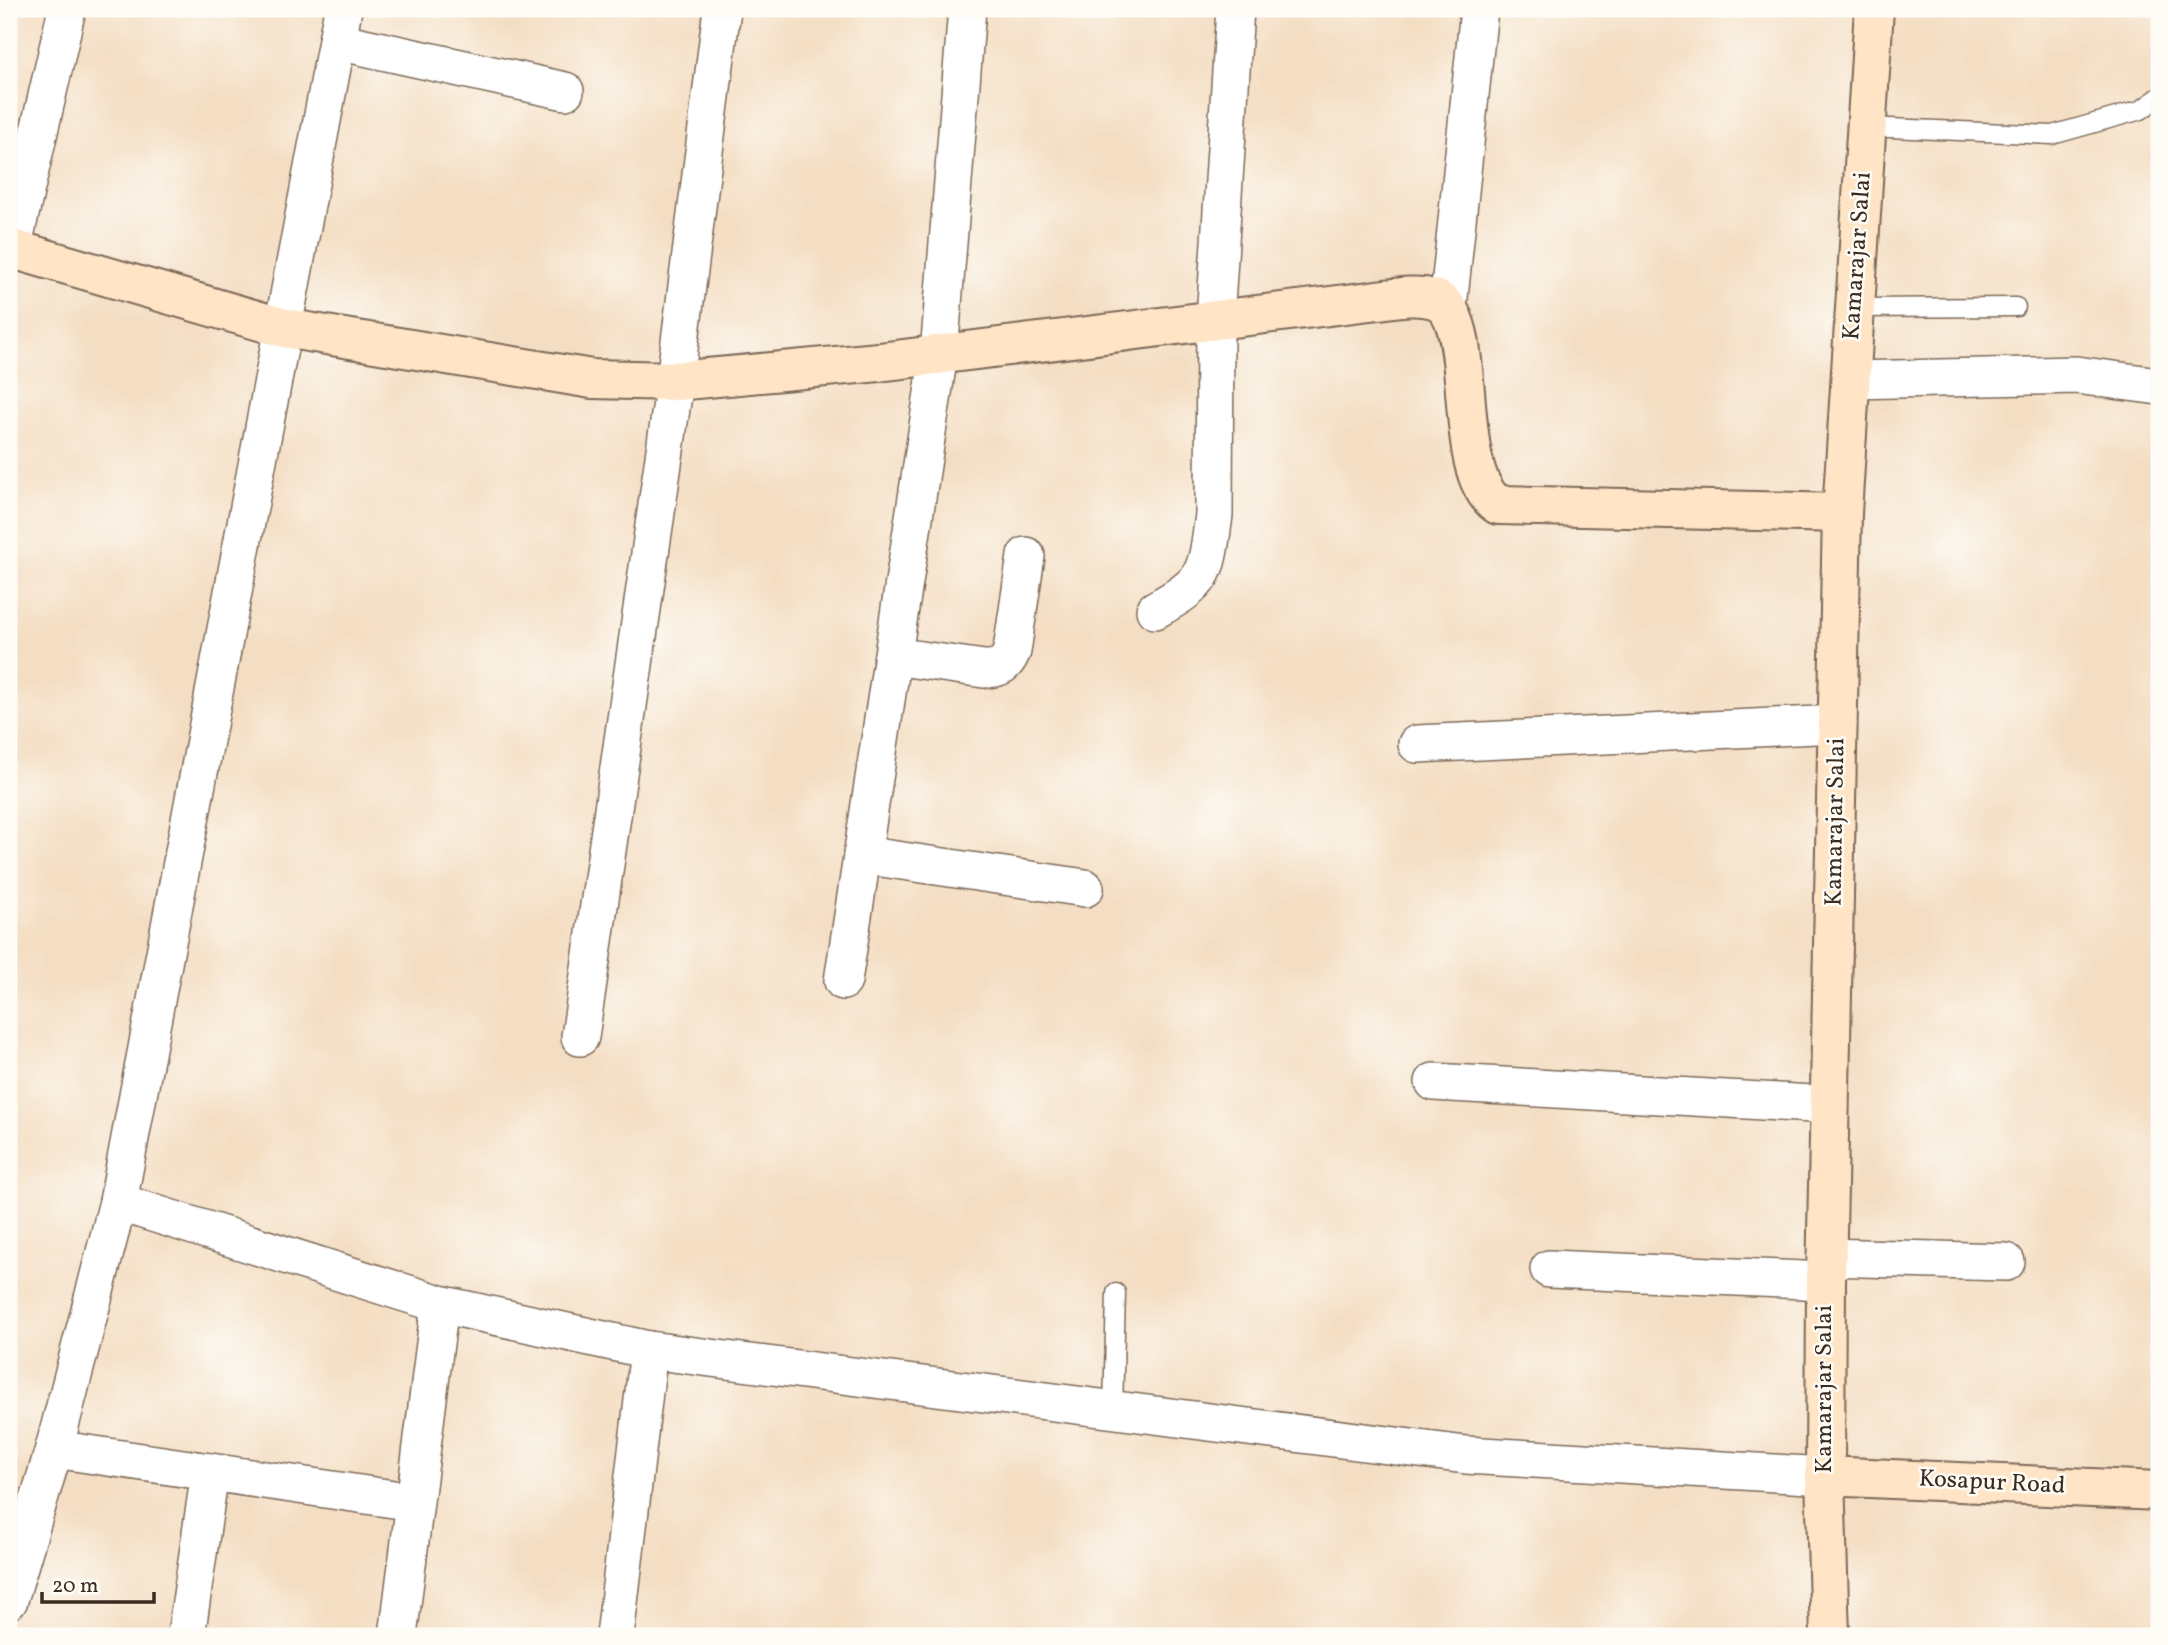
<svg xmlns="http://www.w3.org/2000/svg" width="2168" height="1645" viewBox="0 0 2168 1645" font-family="Vollkorn,serif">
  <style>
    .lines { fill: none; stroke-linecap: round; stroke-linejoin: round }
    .lane-casing { stroke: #7c6958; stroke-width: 21 }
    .street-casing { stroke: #7c6958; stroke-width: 40 }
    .secondary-casing { stroke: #7c6958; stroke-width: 42 }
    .lane { stroke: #fff; stroke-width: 18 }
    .street { stroke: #fff; stroke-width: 37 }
    .secondary { stroke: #ffe4c6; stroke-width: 38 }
    .labels { text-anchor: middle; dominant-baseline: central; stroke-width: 5; stroke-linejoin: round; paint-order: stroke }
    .street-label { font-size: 24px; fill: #3b2a1e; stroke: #fdfcf7 }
  </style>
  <rect width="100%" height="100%" fill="#fdfcf7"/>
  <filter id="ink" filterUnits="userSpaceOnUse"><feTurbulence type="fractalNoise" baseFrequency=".0143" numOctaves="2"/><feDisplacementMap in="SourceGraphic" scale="14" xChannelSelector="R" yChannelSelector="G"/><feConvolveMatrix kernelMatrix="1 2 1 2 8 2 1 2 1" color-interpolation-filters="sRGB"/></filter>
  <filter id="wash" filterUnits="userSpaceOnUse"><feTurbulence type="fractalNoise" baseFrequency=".00686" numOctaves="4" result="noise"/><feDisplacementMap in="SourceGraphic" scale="28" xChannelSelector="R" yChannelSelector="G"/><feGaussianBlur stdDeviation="1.57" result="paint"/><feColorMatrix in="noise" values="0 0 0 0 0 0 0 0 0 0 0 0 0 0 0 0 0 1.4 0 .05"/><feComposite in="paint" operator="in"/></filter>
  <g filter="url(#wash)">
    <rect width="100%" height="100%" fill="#f4dec3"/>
  </g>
  <g filter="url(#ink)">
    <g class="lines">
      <g class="lane-casing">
        <g id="lane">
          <path d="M 1866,127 L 2052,135 L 2141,110 L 2159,97"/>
          <path d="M 1855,308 L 2016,307"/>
          <path d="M 1113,1411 L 1116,1293"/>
        </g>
      </g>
      <g class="street-casing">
        <g id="street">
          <path d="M 337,41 L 565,91"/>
          <path d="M 12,249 L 67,9"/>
          <path d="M 1448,307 L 1479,9"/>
          <path d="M 1850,380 L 2076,375 L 2159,386"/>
          <path d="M 1155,610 C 1208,581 1206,573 1214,515 L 1215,320 L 1235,9"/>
          <path d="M 893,656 L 984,669 C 1000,669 1006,665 1012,651 L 1026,556"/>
          <path d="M 1417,744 L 1838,724"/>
          <path d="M 862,855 L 1085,888"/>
          <path d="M 843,981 L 939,354 L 967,9"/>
          <path d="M 580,1037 L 675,381 L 722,9"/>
          <path d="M 1434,1082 L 1830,1105"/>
          <path d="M 118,1202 L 440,1304 L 649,1350 L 1466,1455 L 1825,1476"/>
          <path d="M 1826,1257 L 2006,1262"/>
          <path d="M 1549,1269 L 1826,1281"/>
          <path d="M 54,1449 L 414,1502"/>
          <path d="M 9,1600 L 54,1449 L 118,1202 L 343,9"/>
          <path d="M 186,1636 L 210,1472"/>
          <path d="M 398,1636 L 440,1304"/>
          <path d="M 615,1636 L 649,1350"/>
        </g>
      </g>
      <g class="secondary-casing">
        <g id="secondary">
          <path d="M 9,248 L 284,328 L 592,379 L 675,381 L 879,362 L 1370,301 C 1390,299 1414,293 1434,299 C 1483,313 1447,471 1498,505 L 1842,513"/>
          <path d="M 1825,1476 L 2159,1491"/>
          <path d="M 1830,1636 L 1825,1476 L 1826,1281 L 1842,513 L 1874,9"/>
        </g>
      </g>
      <use href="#lane" class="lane"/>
      <use href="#street" class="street"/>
      <use href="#secondary" class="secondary"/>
    </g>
  </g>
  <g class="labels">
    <g class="street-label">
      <text transform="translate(1858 256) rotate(-86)">Kamarajar Salai</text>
      <text transform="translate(1836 822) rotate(-89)">Kamarajar Salai</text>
      <text transform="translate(1825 1389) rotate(-90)">Kamarajar Salai</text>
      <text transform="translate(1992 1483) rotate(3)">Kosapur Road</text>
    </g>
  </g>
  <rect width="2168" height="1645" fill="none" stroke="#fdfcf7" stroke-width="35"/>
  <path d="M42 1592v10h112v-10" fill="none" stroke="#3b2a1e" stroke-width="3.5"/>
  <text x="52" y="1592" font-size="21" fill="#3b2a1e" stroke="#fdfcf7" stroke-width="5" paint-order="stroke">20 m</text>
</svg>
